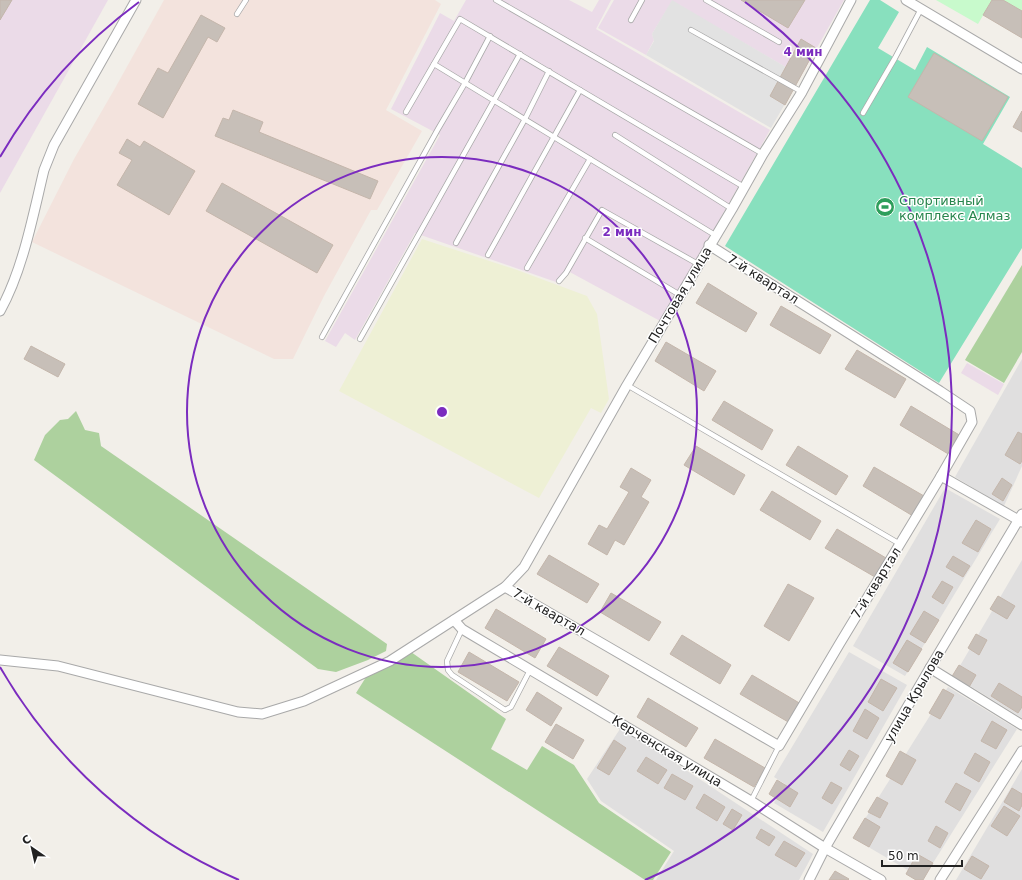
<svg xmlns="http://www.w3.org/2000/svg" width="1022" height="880" viewBox="0 0 1022 880" font-family="'DejaVu Sans',sans-serif">
  <style>
    .residential { fill: #e0dfdf }
    .industrial { fill: #ebdbe8 }
    .military { fill: #f3e3dd }
    .farmland { fill: #eef0d5 }
    .forest { fill: #add19e }
    .park { fill: #c8facc }
    .pitch { fill: #88e0be }
    .parking { fill: #e2e2e2 }
    .building { fill: #c7bfb8; stroke: #c4b6ab }
    .lines { fill: none; stroke-linecap: round; stroke-linejoin: round }
    .lane-casing { stroke: #a9a9a9; stroke-width: 6 }
    .street-casing { stroke: #a9a9a9; stroke-width: 11 }
    .lane { stroke: #fff; stroke-width: 4.5 }
    .street { stroke: #fff; stroke-width: 9 }
    .ring { fill: none; stroke: #7b2cbf; stroke-width: 2 }
    .labels { text-anchor: middle; dominant-baseline: central; stroke-width: 3; stroke-linejoin: round; paint-order: stroke }
    .leisure-label { font-size: 13px; fill: #27864d; stroke: #fff; text-anchor: start }
    .street-label { font-size: 13px; fill: #222; stroke: #fff }
    .centre { fill: #7b2cbf; stroke: #fff; stroke-width: 2 }
    .ring-label { font-size: 12px; text-anchor: middle; font-weight: bold; fill: #7b2cbf; stroke: #fff; stroke-width: 3; stroke-linejoin: round; paint-order: stroke }
  </style>
  <rect width="100%" height="100%" fill="#f2efe9"/>
  <g class="residential">
    <path d="M 1022,359 L 1022,466 L 1004,506 L 955,477 Z"/>
    <path d="M 945,488 L 1000,519 L 905,676 L 853,646 Z"/>
    <path d="M 1022,560 L 1022,718 L 954,676 Z"/>
    <path d="M 849,652 L 907,685 L 823,832 L 774,803 L 785,784 L 774,777 Z"/>
    <path d="M 948,687 L 1017,729 L 923,879 L 853,838 Z"/>
    <path d="M 620,729 L 648,745 L 813,854 L 799,880 L 656,880 L 674,851 L 601,801 L 587,779 Z"/>
    <path d="M 1022,769 L 1022,880 L 956,880 Z"/>
  </g>
  <g class="industrial">
    <path d="M 0,0 L 108,0 L 0,193 Z"/>
    <path d="M 466,0 L 569,0 L 592,12 L 599,0 L 611,0 L 596,29 L 770,130 L 662,322 L 566,270 L 556,282 L 415,233 L 355,340 L 345,333 L 336,347 L 325,341 L 440,135 L 391,109 L 440,13 L 454,21 Z"/>
    <path d="M 614,0 L 844,0 L 801,76 L 672,1 L 652,34 L 654,40 L 646,55 L 598,28 Z"/>
    <path d="M 967,363 L 1004,384 L 998,395 L 961,373 Z"/>
  </g>
  <path class="military" d="M 164,0 L 435,0 L 441,4 L 386,110 L 422,131 L 377,210 L 371,210 L 324,296 L 293,359 L 274,359 L 32,242 L 74,159 L 114,90 Z"/>
  <path class="farmland" d="M 422,239 L 517,270 L 587,296 L 597,314 L 609,399 L 601,413 L 591,408 L 539,498 L 339,391 Z"/>
  <g class="forest">
    <path d="M 1022,265 L 1022,352 L 1004,383 L 965,360 Z"/>
    <path d="M 76,411 L 85,430 L 99,433 L 101,446 L 387,644 L 386,651 L 368,660 L 336,672 L 318,669 L 34,460 L 45,435 L 60,420 L 68,419 Z"/>
    <path d="M 411,652 L 506,719 L 491,749 L 527,770 L 542,746 L 574,765 L 599,803 L 671,852 L 653,880 L 645,880 L 356,693 L 368,674 L 395,664 Z"/>
  </g>
  <g class="park">
    <path d="M 936,0 L 992,0 L 978,24 Z"/>
    <path d="M 1003,0 L 1022,0 L 1022,11 Z"/>
  </g>
  <path class="pitch" d="M 870,0 L 880,0 L 899,12 L 878,48 L 915,70 L 927,47 L 1010,97 L 983,144 L 1022,168 L 1022,248 L 939,383 L 725,246 Z"/>
  <path class="parking" d="M 672,0 L 801,76 L 771,128 L 646,55 L 654,41 L 652,34 Z"/>
  <g class="building">
    <path d="M 0,0 L 12,0 L 0,20 Z"/>
    <path d="M 741,0 L 805,0 L 788,28 Z"/>
    <path d="M 992,0 L 1003,0 L 1022,11 L 1022,38 L 983,15 Z"/>
    <path d="M 201,15 L 225,28 L 217,42 L 208,37 L 163,118 L 138,104 L 158,68 L 168,73 Z"/>
    <path d="M 801,39 L 816,48 L 785,105 L 770,96 Z"/>
    <path d="M 934,53 L 1008,97 L 982,141 L 908,97 Z"/>
    <path d="M 233,110 L 263,122 L 259,132 L 378,181 L 370,199 L 215,136 L 223,118 L 229,120 Z"/>
    <path d="M 1022,111 L 1022,132 L 1013,127 Z"/>
    <path d="M 127,139 L 140,147 L 144,141 L 195,171 L 169,215 L 117,185 L 132,160 L 119,153 Z"/>
    <path d="M 222,183 L 333,245 L 317,273 L 206,211 Z"/>
    <path d="M 708,283 L 757,313 L 746,332 L 696,303 Z"/>
    <path d="M 781,306 L 831,335 L 820,354 L 770,325 Z"/>
    <path d="M 666,342 L 716,371 L 704,391 L 655,361 Z"/>
    <path d="M 31,346 L 65,364 L 58,377 L 24,359 Z"/>
    <path d="M 857,350 L 906,379 L 895,398 L 845,369 Z"/>
    <path d="M 724,401 L 773,430 L 762,450 L 712,420 Z"/>
    <path d="M 911,406 L 961,436 L 950,455 L 900,425 Z"/>
    <path d="M 1018,432 L 1022,434 L 1022,461 L 1020,464 L 1005,455 Z"/>
    <path d="M 696,446 L 745,475 L 734,495 L 684,465 Z"/>
    <path d="M 798,446 L 848,476 L 836,495 L 786,465 Z"/>
    <path d="M 874,467 L 924,496 L 913,516 L 863,486 Z"/>
    <path d="M 631,468 L 651,480 L 641,497 L 649,502 L 624,545 L 615,540 L 607,555 L 588,544 L 599,525 L 607,529 L 629,492 L 620,487 Z"/>
    <path d="M 1002,478 L 1012,485 L 1003,501 L 992,494 Z"/>
    <path d="M 772,491 L 821,521 L 810,540 L 760,510 Z"/>
    <path d="M 976,520 L 991,529 L 978,552 L 962,543 Z"/>
    <path d="M 837,529 L 886,558 L 875,577 L 825,548 Z"/>
    <path d="M 549,555 L 599,584 L 587,603 L 537,574 Z"/>
    <path d="M 953,556 L 970,566 L 963,577 L 946,567 Z"/>
    <path d="M 942,581 L 953,587 L 943,604 L 932,597 Z"/>
    <path d="M 788,584 L 814,598 L 789,641 L 764,626 Z"/>
    <path d="M 611,593 L 661,622 L 649,641 L 600,612 Z"/>
    <path d="M 998,596 L 1015,606 L 1007,619 L 990,609 Z"/>
    <path d="M 496,609 L 546,639 L 535,658 L 485,628 Z"/>
    <path d="M 924,611 L 939,620 L 925,643 L 910,634 Z"/>
    <path d="M 976,634 L 987,640 L 979,655 L 968,648 Z"/>
    <path d="M 682,635 L 731,665 L 720,684 L 670,654 Z"/>
    <path d="M 907,640 L 922,649 L 908,672 L 893,663 Z"/>
    <path d="M 559,647 L 609,676 L 597,696 L 547,666 Z"/>
    <path d="M 469,652 L 519,682 L 507,701 L 458,672 Z"/>
    <path d="M 959,665 L 976,675 L 968,689 L 951,678 Z"/>
    <path d="M 752,675 L 801,704 L 790,723 L 740,694 Z"/>
    <path d="M 881,679 L 897,688 L 883,711 L 868,702 Z"/>
    <path d="M 999,683 L 1022,697 L 1022,707 L 1018,713 L 991,696 Z"/>
    <path d="M 943,689 L 954,695 L 940,719 L 929,713 Z"/>
    <path d="M 537,692 L 562,708 L 551,726 L 526,710 Z"/>
    <path d="M 648,698 L 698,728 L 686,747 L 637,717 Z"/>
    <path d="M 865,709 L 879,718 L 867,739 L 853,731 Z"/>
    <path d="M 992,721 L 1007,730 L 996,749 L 981,741 Z"/>
    <path d="M 556,724 L 584,740 L 573,759 L 545,742 Z"/>
    <path d="M 715,739 L 765,768 L 754,787 L 704,758 Z"/>
    <path d="M 614,740 L 626,748 L 609,775 L 597,768 Z"/>
    <path d="M 849,750 L 859,756 L 850,771 L 840,765 Z"/>
    <path d="M 900,751 L 916,760 L 902,785 L 886,776 Z"/>
    <path d="M 975,753 L 990,762 L 979,782 L 964,773 Z"/>
    <path d="M 646,757 L 667,770 L 658,784 L 637,771 Z"/>
    <path d="M 672,774 L 693,786 L 685,800 L 664,788 Z"/>
    <path d="M 777,780 L 798,793 L 790,807 L 769,794 Z"/>
    <path d="M 831,782 L 842,788 L 832,804 L 822,798 Z"/>
    <path d="M 956,783 L 971,791 L 960,811 L 945,802 Z"/>
    <path d="M 1012,788 L 1022,794 L 1022,805 L 1019,811 L 1004,802 Z"/>
    <path d="M 704,794 L 725,807 L 717,821 L 696,808 Z"/>
    <path d="M 877,797 L 888,803 L 880,818 L 868,812 Z"/>
    <path d="M 1004,806 L 1020,816 L 1007,836 L 991,826 Z"/>
    <path d="M 732,809 L 742,815 L 733,830 L 723,824 Z"/>
    <path d="M 865,818 L 880,827 L 869,847 L 853,838 Z"/>
    <path d="M 936,826 L 948,833 L 940,848 L 928,841 Z"/>
    <path d="M 761,829 L 775,837 L 769,846 L 756,838 Z"/>
    <path d="M 784,841 L 805,853 L 796,867 L 775,855 Z"/>
    <path d="M 917,854 L 933,863 L 923,880 L 916,880 L 906,874 Z"/>
    <path d="M 972,856 L 989,866 L 981,879 L 964,869 Z"/>
    <path d="M 835,871 L 849,879 L 848,880 L 829,880 Z"/>
  </g>
  <g class="lines">
    <g class="lane-casing">
      <g id="lane">
        <path d="M 496,0 L 763,154"/>
        <path d="M 706,0 L 779,42"/>
        <path d="M 237,14 L 246,0"/>
        <path d="M 631,20 L 642,0"/>
        <path d="M 691,30 L 802,92"/>
        <path d="M 434,64 L 715,235"/>
        <path d="M 406,112 L 460,19 L 744,187"/>
        <path d="M 863,113 L 895,58 L 921,9"/>
        <path d="M 615,135 L 732,209"/>
        <path d="M 585,238 L 680,295"/>
        <path d="M 456,243 L 525,119 L 549,71"/>
        <path d="M 488,255 L 580,90"/>
        <path d="M 527,268 L 590,159"/>
        <path d="M 559,281 L 566,273 L 602,210 L 698,264"/>
        <path d="M 322,337 L 438,129 L 465,83 L 490,36"/>
        <path d="M 360,339 L 520,54"/>
        <path d="M 627,385 L 900,544"/>
        <path d="M 462,629 L 447,661 L 448,670 L 452,675 L 505,710 L 511,707 L 530,670"/>
        <path d="M 751,801 L 779,746"/>
      </g>
    </g>
    <g class="street-casing">
      <g id="street">
        <path d="M 906,0 L 1022,69"/>
        <path d="M 0,311 C 23,270 33,215 44,170 L 54,145 L 136,0"/>
        <path d="M 941,476 L 1022,522"/>
        <path d="M 505,587 L 779,746 L 840,643 L 941,476 L 972,422 L 970,411 L 940,391 L 709,245"/>
        <path d="M 454,620 L 462,629 L 472,635 L 751,801 L 825,848 L 881,880"/>
        <path d="M 0,660 L 58,666 L 238,712 L 262,714 L 304,701 L 390,661 L 505,587 L 524,567 L 627,385 L 732,209 L 763,154 L 802,92 L 851,0"/>
        <path d="M 930,668 L 1022,725"/>
        <path d="M 809,880 L 825,848 L 930,668 L 1022,514"/>
        <path d="M 940,880 L 1022,751"/>
      </g>
    </g>
    <use href="#lane" class="lane"/>
    <use href="#street" class="street"/>
  </g>
  <g class="ring">
    <circle cx="442" cy="412" r="255"/>
    <path d="M239 880A510 510 0 0 1 0 667M0 157A510 510 0 0 1 139 2M745 2A510 510 0 0 1 645 880"/>
  </g>
  <defs>
    <g id="stadium-disc" transform="scale(1)"><circle r="9.5" fill="#2e9e5b" stroke="#fff"/><path d="M0-5a6.5 5 0 1 0 0 10a6.5 5 0 1 0 0-10ZM-3.5-1.8h7v3.6h-7Z" fill="#fff"/></g>
  </defs>
  <g fill-rule="evenodd">
    <use href="#stadium-disc" x="885" y="207"/>
  </g>
  <g class="labels">
    <g class="leisure-label">
      <text x="899" y="200">Спортивный<tspan x="899" dy="15">комплекс Алмаз</tspan></text>
    </g>
    <g class="street-label">
      <text transform="translate(763 279) rotate(32)">7-й квартал</text>
      <text transform="translate(680 295) rotate(-59)">Почтовая улица</text>
      <text transform="translate(876 583) rotate(-58)">7-й квартал</text>
      <text transform="translate(549 612) rotate(30)">7-й квартал</text>
      <text transform="translate(914 696) rotate(-60)">улица Крылова</text>
      <text transform="translate(667 751) rotate(31)">Керченская улица</text>
    </g>
  </g>
  <circle cx="442" cy="412" r="6" class="centre"/>
  <g class="ring-label">
    <text x="803" y="56">4 мин</text>
    <text x="622" y="236">2 мин</text>
  </g>
  <g transform="translate(32 848) rotate(326)" stroke="#ffffff" stroke-width="3" paint-order="stroke">
  <path d="M0-3L7 15L0 10L-7 15Z" fill="#222222"/>
  <text y="-6" font-size="11" font-weight="bold" text-anchor="middle" fill="#222222">С</text>
  </g>
  <path d="M882 860v6h80v-6" fill="none" stroke="#222222" stroke-width="2"/>
  <text x="888" y="860" font-size="12" fill="#222222" stroke="#ffffff" stroke-width="3" paint-order="stroke">50 m</text>
</svg>
